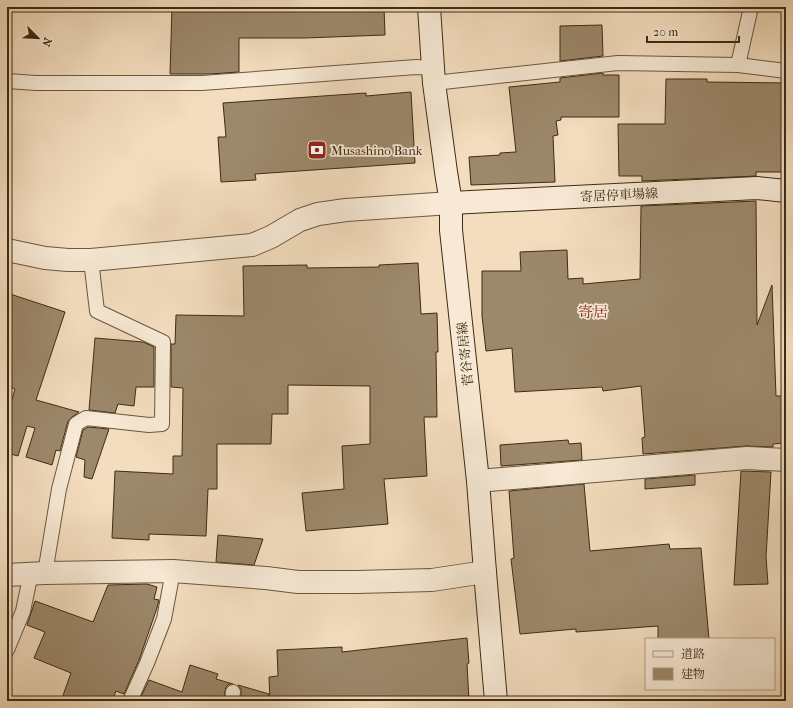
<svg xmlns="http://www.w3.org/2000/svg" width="793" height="708" viewBox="0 0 793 708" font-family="'IM FELL French Canon','Noto Serif JP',serif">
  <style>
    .building { fill: #9c886b; stroke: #3d2b12 }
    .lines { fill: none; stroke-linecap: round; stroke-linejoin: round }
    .service-casing { stroke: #6a583d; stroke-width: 16 }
    .minor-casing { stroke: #6a583d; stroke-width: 24 }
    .tertiary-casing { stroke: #6a583d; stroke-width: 24 }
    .secondary-casing { stroke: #3d2b12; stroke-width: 24 }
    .service { stroke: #f7e9d5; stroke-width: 14 }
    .minor { stroke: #f7e9d5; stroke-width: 22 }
    .tertiary { stroke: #f7e9d5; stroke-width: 22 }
    .secondary { stroke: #f7e9d5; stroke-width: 22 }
    .labels { text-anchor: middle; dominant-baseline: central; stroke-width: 3.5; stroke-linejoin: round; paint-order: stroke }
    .poi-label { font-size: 13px; fill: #3d2b12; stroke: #f7e9d5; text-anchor: start }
    .street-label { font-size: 13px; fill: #3d2b12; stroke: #f7e9d5 }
    .quarter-label { font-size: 15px; fill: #7a1f14; stroke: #f7e9d5 }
  </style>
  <rect width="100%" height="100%" fill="#f3ddbe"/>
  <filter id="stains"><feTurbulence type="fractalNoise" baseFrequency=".005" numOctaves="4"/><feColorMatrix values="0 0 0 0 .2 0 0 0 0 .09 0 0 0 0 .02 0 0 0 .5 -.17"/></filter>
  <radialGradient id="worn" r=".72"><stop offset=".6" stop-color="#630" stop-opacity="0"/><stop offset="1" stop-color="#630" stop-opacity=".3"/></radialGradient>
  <g class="building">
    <path d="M 172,7 L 384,7 L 385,35 L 305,38 L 239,38 L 239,72 L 210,74 L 170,74 Z"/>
    <path d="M 602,25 L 603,56 L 560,61 L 560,26 Z"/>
    <path d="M 603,73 L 603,75 L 619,75 L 619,117 L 561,117 L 561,120 L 556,121 L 558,135 L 553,136 L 555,182 L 471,185 L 469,157 L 500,155 L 500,153 L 516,152 L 509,87 L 560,82 L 560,78 Z"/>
    <path d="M 666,79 L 707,79 L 707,82 L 786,83 L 786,172 L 756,172 L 756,176 L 642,181 L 642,176 L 619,176 L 618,124 L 665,124 Z"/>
    <path d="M 411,92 L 415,163 L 255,174 L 256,180 L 221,182 L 218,137 L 226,137 L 223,103 L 366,93 L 366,96 Z"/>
    <path d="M 756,201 L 757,325 L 772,285 L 776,396 L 786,396 L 786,443 L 773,444 L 773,447 L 746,446 L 643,454 L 642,438 L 645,437 L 641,386 L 603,391 L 602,387 L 515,392 L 512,348 L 486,351 L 482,316 L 482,271 L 521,271 L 520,252 L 567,250 L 568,279 L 583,278 L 583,284 L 640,279 L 641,206 Z"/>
    <path d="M 418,263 L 421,314 L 437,313 L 438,352 L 436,352 L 437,417 L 424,417 L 427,476 L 384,479 L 388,524 L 306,531 L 302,493 L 344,489 L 342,446 L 370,444 L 370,386 L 288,385 L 288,414 L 272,414 L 271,444 L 217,444 L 217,489 L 208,489 L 206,536 L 149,534 L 149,540 L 112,538 L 115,471 L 173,474 L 173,456 L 182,456 L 183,388 L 171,387 L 171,344 L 175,344 L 176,315 L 244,316 L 243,266 L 307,265 L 307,268 L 379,267 L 379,265 Z"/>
    <path d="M 7,293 L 65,312 L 36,400 L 79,412 L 72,417 L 68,421 L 60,451 L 56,450 L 52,465 L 26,457 L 35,428 L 27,426 L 18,456 L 7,453 L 7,417 L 15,389 L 7,386 Z"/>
    <path d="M 95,338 L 143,342 L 154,347 L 154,387 L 136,387 L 134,406 L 118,404 L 115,413 L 89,410 Z"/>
    <path d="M 88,427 L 109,429 L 92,479 L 84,477 L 85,460 L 76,457 L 83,430 Z"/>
    <path d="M 568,440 L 569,444 L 581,443 L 582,460 L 501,466 L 500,445 Z"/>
    <path d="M 741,471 L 771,472 L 766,557 L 768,584 L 734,585 Z"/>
    <path d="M 695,475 L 695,485 L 645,489 L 645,479 Z"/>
    <path d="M 584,484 L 590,551 L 669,544 L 670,549 L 701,548 L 709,639 L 658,639 L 658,626 L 576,632 L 576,629 L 520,634 L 511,559 L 514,558 L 509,491 Z"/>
    <path d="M 218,535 L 263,539 L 254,565 L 216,562 Z"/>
    <path d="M 147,584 L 157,587 L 154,599 L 159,600 L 157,608 L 139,660 L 124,694 L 116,691 L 112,701 L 61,701 L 71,673 L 34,658 L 45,632 L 27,625 L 35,601 L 93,622 L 108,585 Z"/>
    <path d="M 467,638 L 469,663 L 467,664 L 469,701 L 270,701 L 269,677 L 278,676 L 277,650 L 342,647 L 342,652 Z"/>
    <path d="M 190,665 L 218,674 L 216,679 L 233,684 L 229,684 L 226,687 L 225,691 L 224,701 L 139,701 L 149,680 L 182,692 Z"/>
    <path d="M 238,685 L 269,694 L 268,701 L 241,701 L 241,689 Z"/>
  </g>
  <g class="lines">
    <g class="service-casing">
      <g id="service">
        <path d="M 738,65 L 786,71"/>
        <path d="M 7,81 L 36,83 L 202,83 L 416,67 L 434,68"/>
        <path d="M 434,83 L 618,63 L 738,65 L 751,7"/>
        <path d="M 45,573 L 59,489 L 76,424 L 86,418 L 149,425 L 162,424 L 163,342 L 97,311 L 91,260"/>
        <path d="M 7,650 L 23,611 L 31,573"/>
        <path d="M 130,701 L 147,663 L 164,619 L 173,571"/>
        <path d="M 232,701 L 233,692"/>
      </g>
    </g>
    <g class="minor-casing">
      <g id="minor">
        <path d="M 478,481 L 747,458 L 786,460"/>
        <path d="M 7,575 L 45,573 L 173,571 L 266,578 L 298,582 L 357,582 L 432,580 L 485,572"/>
      </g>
    </g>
    <g class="tertiary-casing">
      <path id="tertiary" d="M 7,250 L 45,258 L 68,260 L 91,260 L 252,245 L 271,237 L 300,220 L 318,214 L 346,210 L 451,203"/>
    </g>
    <g class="secondary-casing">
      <g id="secondary">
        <path d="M 429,7 L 434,83 L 446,172 L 451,203 L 451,230 L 478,481 L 485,572 L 496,701"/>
        <path d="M 451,203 L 757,188 L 786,191"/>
      </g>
    </g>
    <use href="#service" class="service"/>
    <use href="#minor" class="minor"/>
    <use href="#tertiary" class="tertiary"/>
    <use href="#secondary" class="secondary"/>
  </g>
  <defs>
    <g id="bank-square" transform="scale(1)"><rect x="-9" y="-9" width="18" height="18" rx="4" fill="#8f2418" stroke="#f7e9d5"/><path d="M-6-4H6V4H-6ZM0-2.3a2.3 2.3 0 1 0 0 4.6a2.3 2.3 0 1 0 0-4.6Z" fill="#fff"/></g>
  </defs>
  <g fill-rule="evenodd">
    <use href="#bank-square" x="317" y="150"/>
  </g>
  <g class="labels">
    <g class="poi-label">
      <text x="331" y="150">Musashino Bank</text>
    </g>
    <g class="street-label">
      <text transform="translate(619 195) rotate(-3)">寄居停車場線</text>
      <text transform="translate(465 354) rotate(-96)">菅谷寄居線</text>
    </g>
    <g class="quarter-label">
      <text x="593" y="312">寄居</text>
    </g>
  </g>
  <rect width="793" height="708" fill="none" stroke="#f3ddbe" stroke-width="24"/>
  <rect x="8" y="8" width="777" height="692" fill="none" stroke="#3d2b12" stroke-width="2"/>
  <rect x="12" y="12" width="769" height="684" fill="none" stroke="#3d2b12"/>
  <rect x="645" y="638" width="130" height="52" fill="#f7e9d5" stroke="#ad9d87"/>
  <rect x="653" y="651" width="20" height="6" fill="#f7e9d5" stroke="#ad9d87"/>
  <text x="681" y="658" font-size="12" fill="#3d2b12">道路</text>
  <rect x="653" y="668" width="20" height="12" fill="#9c886b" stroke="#ad9d87"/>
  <text x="681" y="678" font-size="12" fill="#3d2b12">建物</text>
  <g transform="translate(38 38) rotate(114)" stroke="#f7e9d5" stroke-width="3" paint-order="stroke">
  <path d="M0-3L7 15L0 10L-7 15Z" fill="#3d2b12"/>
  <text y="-6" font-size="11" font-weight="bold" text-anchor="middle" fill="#3d2b12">N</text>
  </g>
  <path d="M647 36v6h92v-6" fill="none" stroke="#3d2b12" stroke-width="2"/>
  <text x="653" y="36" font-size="12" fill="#3d2b12" stroke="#f7e9d5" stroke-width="3" paint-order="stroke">20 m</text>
  <rect width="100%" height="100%" filter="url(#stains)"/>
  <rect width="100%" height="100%" fill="url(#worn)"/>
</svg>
